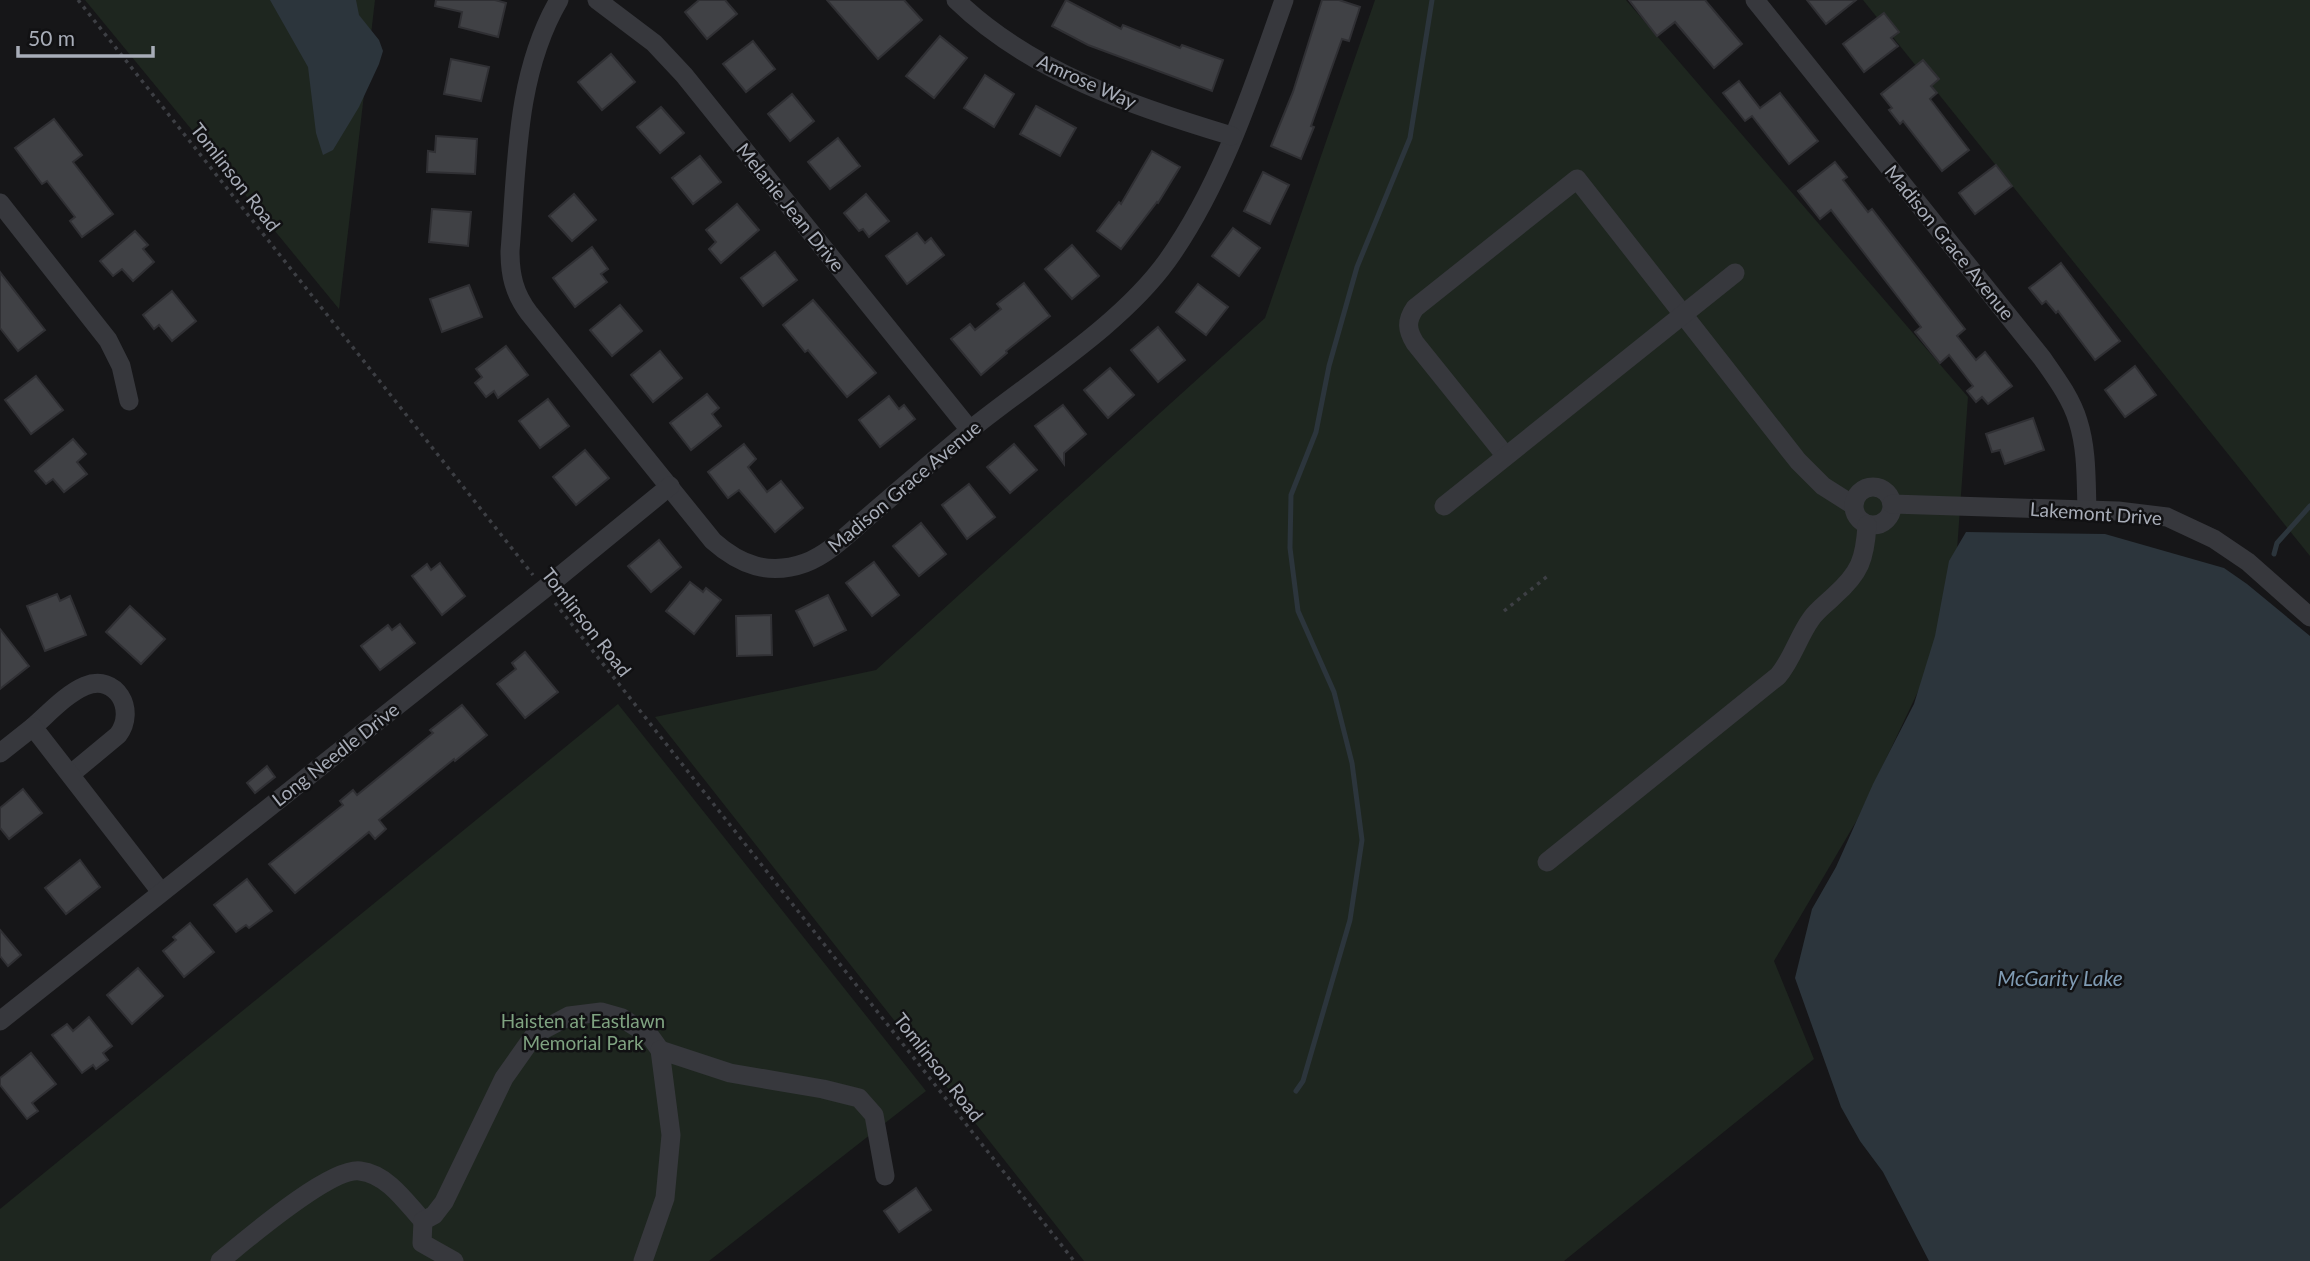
<svg xmlns="http://www.w3.org/2000/svg" width="2310" height="1261" viewBox="0 0 2310 1261" font-family="Lato,sans-serif">
  <style>
    .green { fill: #1e261f }
    .water { fill: #2c353c }
    .lines { fill: none; stroke-linecap: round; stroke-linejoin: round }
    .stream { stroke: #2c353c; stroke-width: 5 }
    .building { fill: #404145; stroke: #303034; stroke-width: 2 }
    .path { stroke: #3d3f44; stroke-width: 3.5; stroke-dasharray: 3.5 5; stroke-linecap: butt }
    .minor { stroke: #37383d; stroke-width: 19 }
    .labels { text-anchor: middle; dominant-baseline: central; stroke-width: 5; stroke-linejoin: round; paint-order: stroke }
    .street-label { font-size: 19px; fill: #a8adb8; stroke: #111113 }
    .park-label { font-size: 19px; fill: #7fa381; stroke: #111113 }
    .water-label { font-size: 21px; font-style: italic; fill: #7f9bb3; stroke: #111113 }
  </style>
  <rect width="100%" height="100%" fill="#161618"/>
  <g class="green">
    <path d="M 85,0 L 375,0 L 339,309 Z"/>
    <path d="M 1375,0 L 1626,0 L 1968,397 L 1952,620 L 1857,820 L 1774,961 L 1814,1059 L 1564,1261 L 1084,1261 L 655,717 L 876,670 L 1265,318 Z"/>
    <path d="M 1863,0 L 2310,0 L 2310,556 Z"/>
    <path d="M 618,704 L 926,1091 L 709,1261 L 0,1261 L 0,1209 Z"/>
  </g>
  <g class="water">
    <path d="M 270,0 L 356,0 L 359,15 L 379,40 L 383,51 L 379,64 L 359,107 L 333,150 L 323,155 L 316,133 L 308,67 Z"/>
    <path d="M 1966,532 L 2105,534 L 2224,568 L 2247,584 L 2310,636 L 2310,1261 L 1929,1261 L 1883,1172 L 1860,1141 L 1841,1107 L 1795,978 L 1812,909 L 1836,867 L 1873,784 L 1914,704 L 1935,636 L 1949,561 Z"/>
  </g>
  <g class="lines">
    <g class="stream">
      <path d="M 2274,554 L 2277,543 L 2310,506"/>
      <path d="M 1296,1091 L 1303,1081 L 1350,920 L 1362,840 L 1352,763 L 1334,692 L 1298,611 L 1290,548 L 1291,495 L 1316,432 L 1329,366 L 1357,267 L 1410,138 L 1432,0"/>
    </g>
  </g>
  <g class="building">
    <path d="M 436,0 L 495,0 L 506,3 L 498,37 L 459,27 L 462,12 L 435,6 Z"/>
    <path d="M 699,0 L 725,0 L 737,14 L 707,39 L 685,12 Z"/>
    <path d="M 827,0 L 904,0 L 922,20 L 878,59 Z"/>
    <path d="M 1066,0 L 1121,29 L 1123,25 L 1180,48 L 1182,45 L 1223,60 L 1212,91 L 1088,45 L 1052,26 Z"/>
    <path d="M 1322,0 L 1339,0 L 1360,7 L 1349,41 L 1342,39 L 1311,126 L 1314,127 L 1301,159 L 1271,146 L 1293,92 Z"/>
    <path d="M 1629,0 L 1705,0 L 1742,44 L 1714,68 L 1675,22 L 1657,36 Z"/>
    <path d="M 1807,0 L 1856,0 L 1826,24 Z"/>
    <path d="M 1884,13 L 1899,32 L 1891,38 L 1898,46 L 1864,72 L 1843,44 Z"/>
    <path d="M 940,36 L 967,58 L 934,98 L 906,76 Z"/>
    <path d="M 753,41 L 775,69 L 746,92 L 723,64 Z"/>
    <path d="M 611,54 L 635,82 L 602,110 L 578,82 Z"/>
    <path d="M 451,59 L 489,67 L 481,101 L 444,94 Z"/>
    <path d="M 1923,60 L 1939,79 L 1931,86 L 1937,93 L 1930,99 L 1969,150 L 1942,171 L 1903,121 L 1900,124 L 1889,110 L 1892,108 L 1881,94 Z"/>
    <path d="M 985,75 L 1014,94 L 994,127 L 964,108 Z"/>
    <path d="M 1739,81 L 1760,108 L 1780,93 L 1818,141 L 1789,164 L 1752,116 L 1745,121 L 1723,93 Z"/>
    <path d="M 792,94 L 814,121 L 790,141 L 768,114 Z"/>
    <path d="M 1036,106 L 1076,128 L 1060,156 L 1020,134 Z"/>
    <path d="M 661,107 L 684,133 L 660,153 L 637,127 Z"/>
    <path d="M 54,119 L 82,155 L 73,162 L 113,214 L 82,237 L 70,221 L 75,217 L 47,181 L 42,184 L 15,148 Z"/>
    <path d="M 436,136 L 477,139 L 475,174 L 427,172 L 428,151 L 435,152 Z"/>
    <path d="M 838,138 L 860,166 L 830,189 L 808,162 Z"/>
    <path d="M 1152,151 L 1180,167 L 1158,203 L 1157,202 L 1121,249 L 1097,231 L 1119,202 L 1121,204 Z"/>
    <path d="M 700,156 L 721,182 L 693,204 L 672,178 Z"/>
    <path d="M 1835,162 L 1847,177 L 1843,180 L 1868,212 L 1872,209 L 1965,329 L 1957,336 L 1976,360 L 1985,352 L 2012,386 L 1988,404 L 1982,397 L 1976,402 L 1967,391 L 1973,386 L 1949,355 L 1940,363 L 1915,332 L 1921,327 L 1831,210 L 1820,219 L 1798,191 Z"/>
    <path d="M 1996,165 L 2012,186 L 1975,214 L 1959,193 Z"/>
    <path d="M 1263,172 L 1289,185 L 1270,224 L 1244,211 Z"/>
    <path d="M 574,194 L 596,220 L 572,241 L 549,216 Z"/>
    <path d="M 866,194 L 889,221 L 869,237 L 863,229 L 859,231 L 844,213 Z"/>
    <path d="M 737,204 L 759,230 L 721,263 L 709,249 L 716,242 L 706,230 Z"/>
    <path d="M 432,209 L 471,212 L 468,246 L 429,242 Z"/>
    <path d="M 1233,228 L 1260,248 L 1239,276 L 1212,256 Z"/>
    <path d="M 135,231 L 148,245 L 143,249 L 154,262 L 133,281 L 122,269 L 113,276 L 100,261 Z"/>
    <path d="M 917,233 L 925,243 L 931,238 L 944,255 L 907,284 L 886,256 Z"/>
    <path d="M 1072,245 L 1099,276 L 1072,299 L 1045,269 Z"/>
    <path d="M 592,247 L 608,269 L 601,274 L 607,282 L 575,307 L 553,278 Z"/>
    <path d="M 775,252 L 797,280 L 763,306 L 741,278 Z"/>
    <path d="M 2061,263 L 2120,341 L 2095,360 L 2058,311 L 2056,313 L 2046,301 L 2042,304 L 2029,288 Z"/>
    <path d="M 0,272 L 45,330 L 18,351 L 0,328 Z"/>
    <path d="M 1024,283 L 1050,316 L 1006,351 L 1007,353 L 981,375 L 951,339 L 970,324 L 975,330 L 1001,309 L 997,304 Z"/>
    <path d="M 1198,284 L 1228,307 L 1206,335 L 1176,312 Z"/>
    <path d="M 469,285 L 482,317 L 442,332 L 430,299 Z"/>
    <path d="M 172,291 L 196,321 L 172,341 L 159,325 L 154,329 L 143,315 Z"/>
    <path d="M 813,300 L 876,373 L 847,397 L 808,350 L 805,352 L 783,325 Z"/>
    <path d="M 620,305 L 642,331 L 612,356 L 590,330 Z"/>
    <path d="M 1158,327 L 1185,360 L 1158,382 L 1131,350 Z"/>
    <path d="M 506,346 L 528,375 L 498,398 L 494,391 L 486,397 L 475,383 L 482,377 L 476,369 Z"/>
    <path d="M 660,351 L 682,378 L 653,402 L 631,375 Z"/>
    <path d="M 2135,366 L 2156,395 L 2125,417 L 2105,390 Z"/>
    <path d="M 1110,368 L 1134,395 L 1108,418 L 1084,390 Z"/>
    <path d="M 36,376 L 63,410 L 31,434 L 5,400 Z"/>
    <path d="M 707,394 L 719,408 L 712,414 L 721,426 L 691,450 L 670,423 Z"/>
    <path d="M 889,396 L 899,409 L 904,405 L 915,419 L 880,447 L 859,420 Z"/>
    <path d="M 548,399 L 569,426 L 540,448 L 519,421 Z"/>
    <path d="M 1063,405 L 1086,434 L 1064,453 L 1064,464 L 1035,426 Z"/>
    <path d="M 2033,418 L 2044,450 L 2005,464 L 2000,450 L 1992,452 L 1986,434 Z"/>
    <path d="M 73,439 L 86,454 L 77,462 L 87,474 L 64,492 L 53,479 L 46,484 L 35,471 Z"/>
    <path d="M 744,444 L 756,459 L 748,467 L 767,492 L 781,481 L 803,508 L 775,532 L 739,490 L 728,498 L 708,472 Z"/>
    <path d="M 1014,444 L 1037,470 L 1010,493 L 987,467 Z"/>
    <path d="M 585,450 L 609,478 L 576,505 L 553,477 Z"/>
    <path d="M 969,484 L 995,517 L 967,539 L 942,505 Z"/>
    <path d="M 921,523 L 946,554 L 919,576 L 893,546 Z"/>
    <path d="M 659,540 L 681,567 L 651,592 L 628,566 Z"/>
    <path d="M 874,562 L 899,595 L 872,616 L 846,583 Z"/>
    <path d="M 440,563 L 465,596 L 442,615 L 412,576 L 427,564 L 431,570 Z"/>
    <path d="M 690,582 L 703,592 L 706,588 L 721,600 L 694,634 L 666,611 Z"/>
    <path d="M 57,594 L 60,601 L 70,596 L 86,635 L 45,651 L 27,606 Z"/>
    <path d="M 828,595 L 846,630 L 814,646 L 796,611 Z"/>
    <path d="M 130,606 L 165,639 L 141,664 L 106,632 Z"/>
    <path d="M 771,615 L 772,655 L 737,656 L 736,616 Z"/>
    <path d="M 400,624 L 415,643 L 380,670 L 361,646 L 388,625 L 392,630 Z"/>
    <path d="M 0,629 L 29,666 L 0,689 Z"/>
    <path d="M 525,652 L 558,692 L 525,718 L 497,684 L 516,669 L 512,663 Z"/>
    <path d="M 462,705 L 487,735 L 455,761 L 454,759 L 379,820 L 386,829 L 375,839 L 369,832 L 295,893 L 269,864 L 343,805 L 340,801 L 353,790 L 357,795 L 433,733 L 430,730 Z"/>
    <path d="M 267,766 L 275,777 L 255,793 L 247,783 Z"/>
    <path d="M 23,789 L 42,813 L 9,839 L 0,828 L 0,808 Z"/>
    <path d="M 80,860 L 100,887 L 66,914 L 45,888 Z"/>
    <path d="M 247,879 L 272,911 L 249,928 L 246,925 L 236,932 L 214,905 Z"/>
    <path d="M 190,923 L 214,952 L 184,977 L 163,951 L 176,940 L 173,937 Z"/>
    <path d="M 0,930 L 21,955 L 8,966 L 0,956 Z"/>
    <path d="M 138,968 L 163,996 L 132,1024 L 107,995 Z"/>
    <path d="M 89,1017 L 112,1046 L 103,1053 L 108,1060 L 96,1069 L 93,1065 L 82,1073 L 52,1035 L 67,1024 L 73,1031 Z"/>
    <path d="M 31,1053 L 56,1084 L 32,1103 L 38,1111 L 27,1119 L 0,1085 L 0,1078 Z"/>
    <path d="M 916,1188 L 931,1210 L 899,1232 L 884,1211 Z"/>
  </g>
  <g class="lines">
    <g class="path">
      <path d="M 78,0 L 533,575"/>
      <path d="M 555,603 L 1074,1261"/>
      <path d="M 1504,611 L 1549,575"/>
    </g>
    <g class="minor">
      <path d="M 559,0 C 515,75 517,167 510,251 C 510,275 514,293 529,313 L 713,541 C 740,565 769,576 805,563 C 829,554 849,533 869,516 C 903,487 936,458 970,430 C 1033,379 1120,326 1167,261 C 1222,184 1253,88 1284,0"/>
      <path d="M 597,0 L 654,43 L 684,75 L 970,430"/>
      <path d="M 956,0 C 1030,72 1135,107 1232,136"/>
      <path d="M 1755,0 L 2042,358 C 2056,378 2071,398 2078,421 C 2087,449 2086,480 2087,510"/>
      <path d="M 0,203 L 108,340 L 121,366 L 129,401"/>
      <path d="M 1505,455 L 1415,343 C 1407,330 1406,321 1415,308 L 1577,179 L 1798,461 L 1823,486 L 1853,505"/>
      <circle cx="1873" cy="506" r="19"/>
      <path d="M 1892,504 L 2118,511 L 2167,517 L 2214,539 L 2248,562 L 2310,617"/>
      <path d="M 1444,506 L 1735,273"/>
      <path d="M 33,727 C 48,714 66,694 85,686 C 116,673 137,710 118,735 L 71,774"/>
      <path d="M 0,753 L 33,727 L 161,892"/>
      <path d="M 1547,862 L 1778,676 C 1792,660 1798,637 1811,619 C 1817,610 1826,604 1834,596 C 1860,573 1865,559 1867,525"/>
      <path d="M 0,1021 L 544,589 L 670,486"/>
      <path d="M 220,1261 C 246,1240 330,1167 360,1171 C 387,1174 406,1202 423,1221"/>
      <path d="M 454,1261 L 422,1243 L 423,1221 L 434,1215 L 444,1202 L 504,1078 L 535,1034 L 569,1016 L 601,1012 L 622,1018 L 650,1036 L 660,1050"/>
      <path d="M 643,1261 L 665,1198 L 671,1135 L 660,1050 L 730,1073 L 823,1089 L 859,1098 L 874,1115 L 885,1176"/>
    </g>
  </g>
  <g class="labels">
    <g class="street-label">
      <text transform="translate(1087 81) rotate(24)">Amrose Way</text>
      <text transform="translate(236 177) rotate(52)">Tomlinson Road</text>
      <text transform="translate(791 207) rotate(51)">Melanie Jean Drive</text>
      <text transform="translate(1950 242) rotate(51)">Madison Grace Avenue</text>
      <text transform="translate(904 486) rotate(-40)">Madison Grace Avenue</text>
      <text transform="translate(2096 513) rotate(4)">Lakemont Drive</text>
      <text transform="translate(587 622) rotate(52)">Tomlinson Road</text>
      <text transform="translate(335 754) rotate(-38)">Long Needle Drive</text>
      <text transform="translate(939 1067) rotate(52)">Tomlinson Road</text>
    </g>
    <g class="park-label">
      <text x="583" y="1020">Haisten at Eastlawn<tspan x="583" dy="22">Memorial Park</tspan></text>
    </g>
    <g class="water-label">
      <text x="2060" y="977">McGarity Lake</text>
    </g>
  </g>
  <path d="M18 46v10h135v-10" fill="none" stroke="#a8adb8" stroke-width="3.5"/>
  <text x="28" y="46" font-size="21" fill="#a8adb8" stroke="#111113" stroke-width="5" paint-order="stroke">50 m</text>
</svg>
